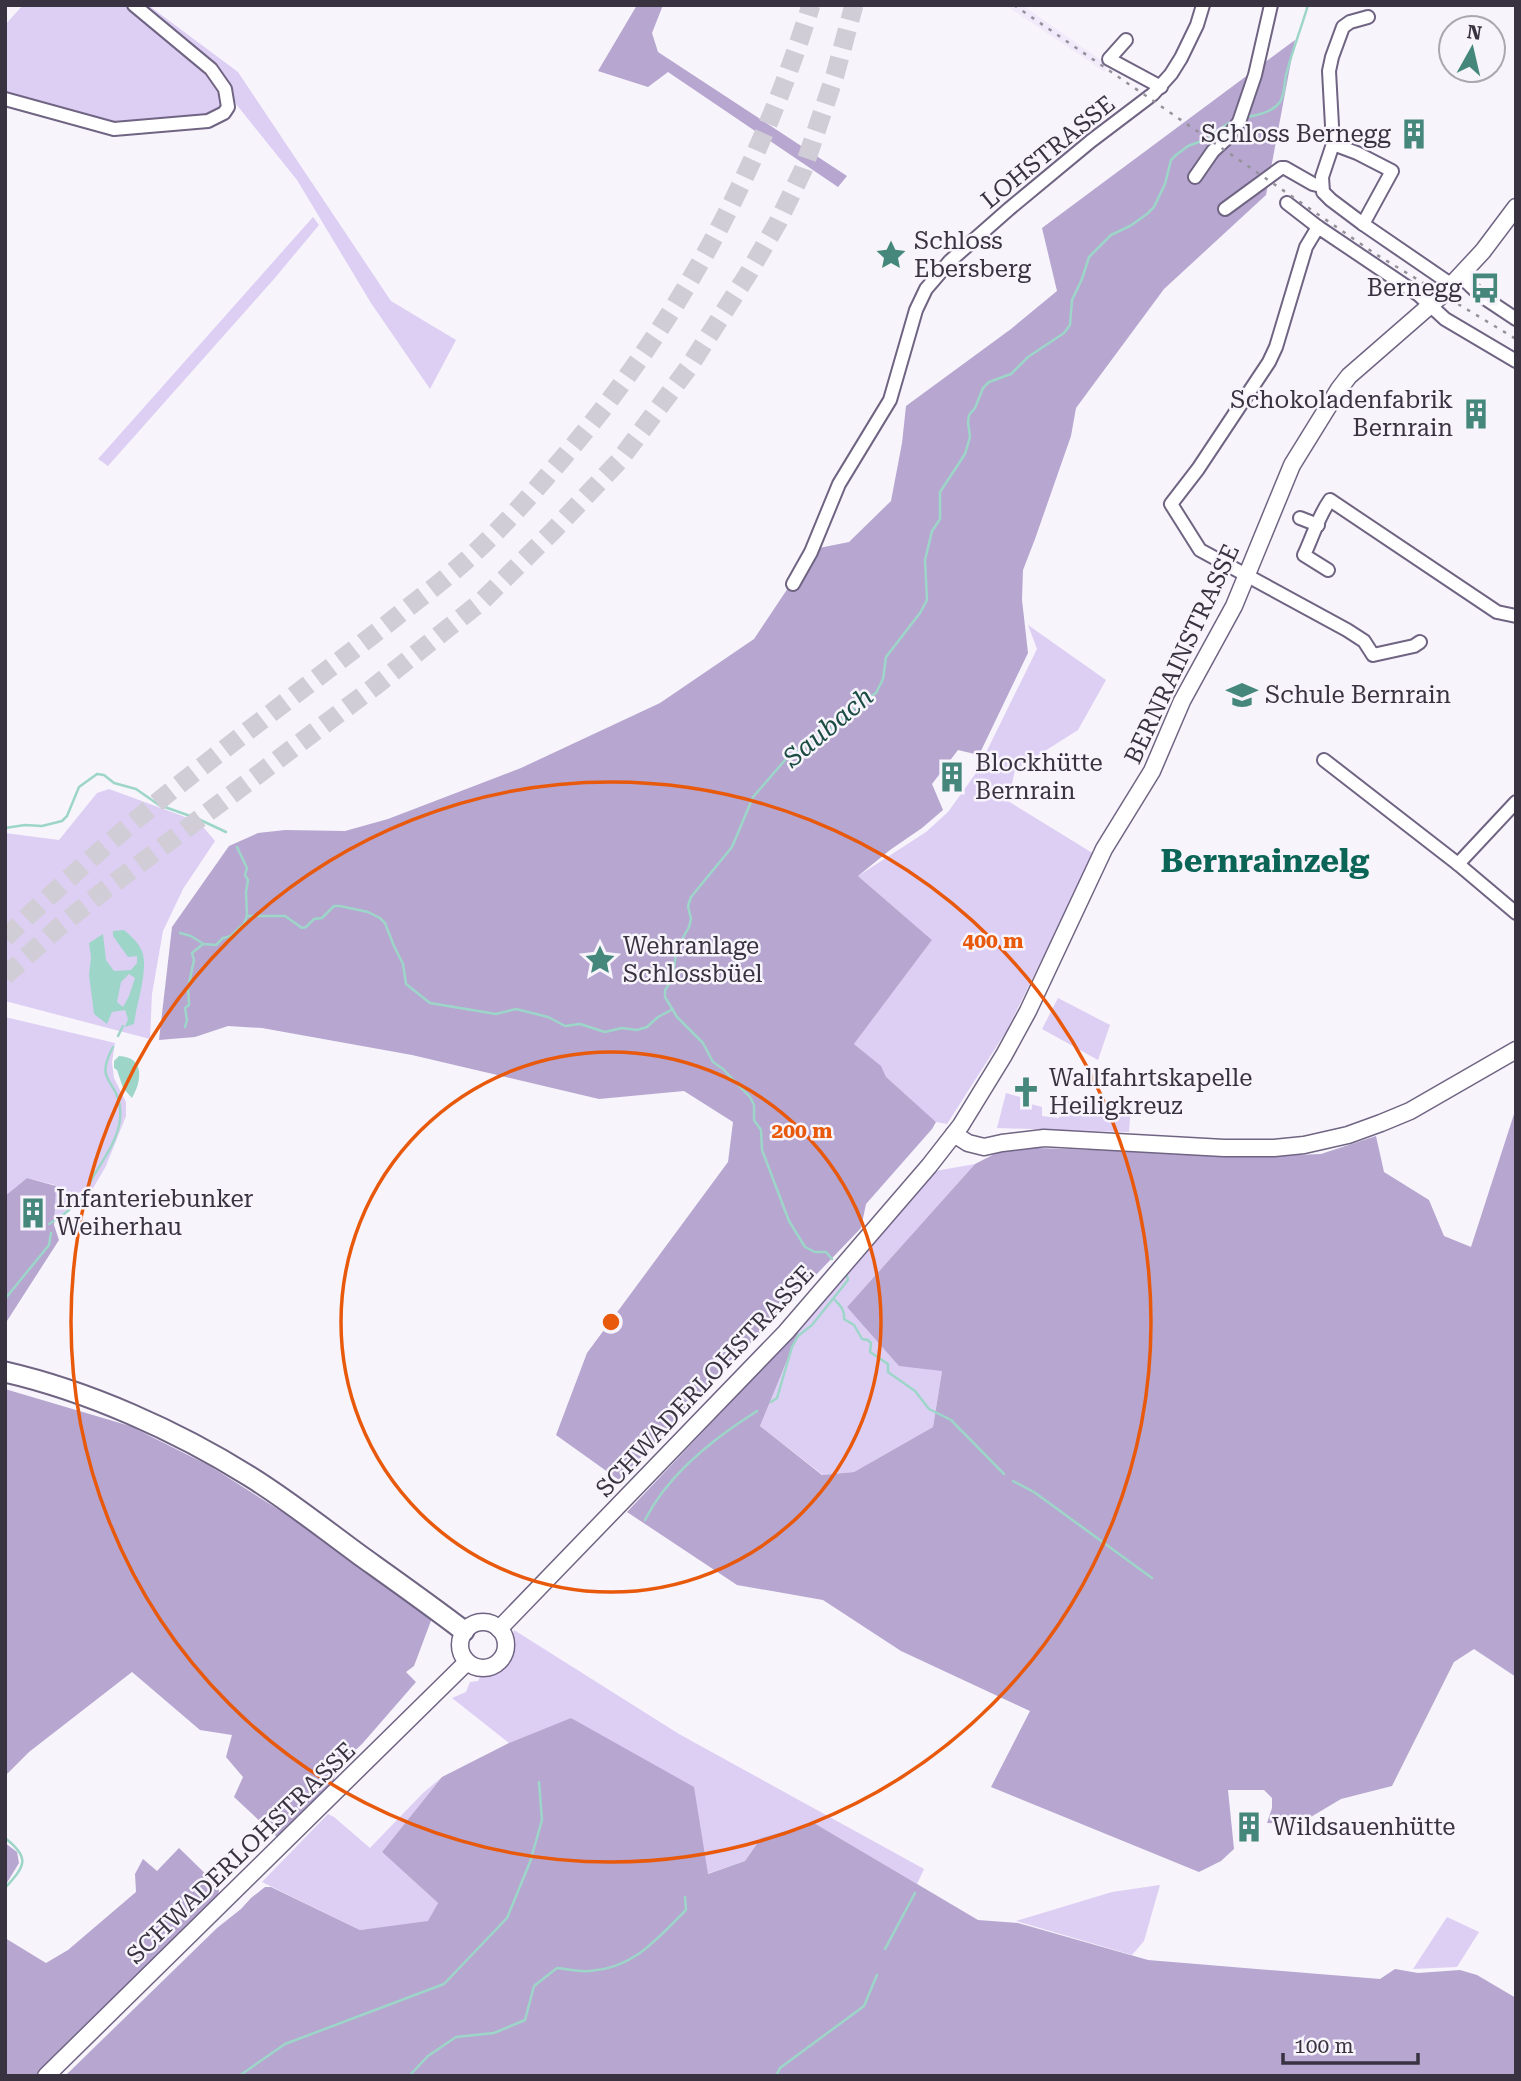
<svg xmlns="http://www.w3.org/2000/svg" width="1521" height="2081" viewBox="0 0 1521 2081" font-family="'Roboto Serif',serif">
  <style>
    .built { fill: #f0eafb }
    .green { fill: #ddcff4 }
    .forest { fill: #b6a6d0 }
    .water { fill: #9dd6c9; fill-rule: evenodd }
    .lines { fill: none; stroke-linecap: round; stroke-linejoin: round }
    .stream { stroke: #9dd6c9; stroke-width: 2.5 }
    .highway-tunnel { stroke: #d1cdd6; stroke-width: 19; stroke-dasharray: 19 10; stroke-linecap: butt }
    .minor-casing { stroke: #706483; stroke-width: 16 }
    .major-casing { stroke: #706483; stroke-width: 19 }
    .highway-casing { stroke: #706483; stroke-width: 23 }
    .minor { stroke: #fff; stroke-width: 12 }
    .major { stroke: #fff; stroke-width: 16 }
    .highway { stroke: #fff; stroke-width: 19 }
    .rail { stroke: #96929c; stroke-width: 2.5; stroke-dasharray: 3.5 7; stroke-linecap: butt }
    .ring { fill: none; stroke: #e8590c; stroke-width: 3.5 }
    .labels { text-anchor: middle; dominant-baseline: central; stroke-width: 5; stroke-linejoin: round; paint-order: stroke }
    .poi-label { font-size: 24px; fill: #393341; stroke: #f7f4fb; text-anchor: start }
    .street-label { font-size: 24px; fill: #393341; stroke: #f7f4fb }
    .water-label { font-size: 26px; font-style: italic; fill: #1b4c43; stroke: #f7f4fb }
    .district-label { font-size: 32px; font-weight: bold; fill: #0b6557; stroke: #f7f4fb }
    .centre { fill: #e8590c; stroke: #f7f4fb; stroke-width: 3.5 }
    .ring-label { font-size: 21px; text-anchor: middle; font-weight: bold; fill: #e8590c; stroke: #f7f4fb; stroke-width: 5; stroke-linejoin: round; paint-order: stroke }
  </style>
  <rect width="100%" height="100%" fill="#f7f4fb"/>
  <path class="built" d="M 1005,5 L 1022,5 L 1108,65 L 1105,72 Z"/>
  <g class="green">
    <path d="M 23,5 L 128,5 L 183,50 L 221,86 L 225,96 L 220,112 L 207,119 L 113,125 L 51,108 L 5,93 L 5,25 Z"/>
    <path d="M 139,5 L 148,5 L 238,72 L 391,301 L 456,340 L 430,389 L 371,303 L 297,180 L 236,104 L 226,78 Z"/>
    <path d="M 313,217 L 319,225 L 274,279 L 108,466 L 98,459 Z"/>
    <path d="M 1028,625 L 1106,680 L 1078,730 L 1015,770 L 1008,801 L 1094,854 L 1007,1030 L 947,1124 L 936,1122 L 885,1077 L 880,1066 L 854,1044 L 932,940 L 858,876 L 926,832 L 948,812 L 976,773 L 1037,649 Z"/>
    <path d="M 109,789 L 199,822 L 215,841 L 183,889 L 163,931 L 152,994 L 150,1039 L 5,1001 L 5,833 L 59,840 L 97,793 Z"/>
    <path d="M 1058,998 L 1110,1025 L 1098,1060 L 1042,1029 Z"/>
    <path d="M 5,1017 L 115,1043 L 112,1062 L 114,1078 L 126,1102 L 126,1116 L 106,1166 L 89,1195 L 54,1219 L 55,1185 L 27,1178 L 5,1196 Z"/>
    <path d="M 1006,1093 L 1027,1099 L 1027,1103 L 1042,1107 L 1042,1116 L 1059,1118 L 1064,1101 L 1083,1104 L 1131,1104 L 1129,1132 L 997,1128 Z"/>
    <path d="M 975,1164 L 847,1307 L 942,1371 L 933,1427 L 854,1472 L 823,1475 L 760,1426 L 800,1329 L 935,1171 Z"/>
    <path d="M 514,1630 L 679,1734 L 924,1869 L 917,1884 L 814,1823 L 761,1838 L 745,1861 L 707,1874 L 572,1718 L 509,1743 L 452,1698 L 466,1692 L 470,1682 L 478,1681 L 481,1675 C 508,1664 508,1657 514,1630 Z"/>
    <path d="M 442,1777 L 382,1852 L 438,1903 L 428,1922 L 360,1930 L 262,1882 L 328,1814 L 334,1817 L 370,1848 L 423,1793 Z"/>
    <path d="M 1160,1885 L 1144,1941 L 1132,1955 L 1016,1921 L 1112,1892 Z"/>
    <path d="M 1447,1917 L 1479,1932 L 1457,1967 L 1413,1969 Z"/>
  </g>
  <g class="forest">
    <path d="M 637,5 L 663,5 L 652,33 L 658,52 L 847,176 L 838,187 L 668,72 L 648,87 L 598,71 Z"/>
    <path d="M 1295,40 L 1266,195 L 1164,289 L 1076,408 L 1071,436 L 1035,539 L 1023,570 L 1022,600 L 1028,653 L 979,755 L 958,750 L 932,784 L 943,810 L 922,828 L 890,850 L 858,876 L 932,940 L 854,1044 L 881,1066 L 886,1077 L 936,1122 L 932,1129 L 866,1204 L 861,1228 L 619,1480 L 556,1435 L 587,1353 L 728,1162 L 733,1122 L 684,1091 L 599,1099 L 412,1055 L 262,1028 L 228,1026 L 195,1037 L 159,1040 L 172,927 L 229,846 L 258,833 L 285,830 L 345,831 L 388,819 L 521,768 L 660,703 L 754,639 L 814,549 L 849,542 L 891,501 L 902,443 L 906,406 L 1011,329 L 1057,291 L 1042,228 Z"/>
    <path d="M 1516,1108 L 1516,1677 L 1474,1649 L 1454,1662 L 1392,1786 L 1341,1799 L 1299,1824 L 1267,1823 L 1272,1808 L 1272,1798 L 1264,1790 L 1228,1790 L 1234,1849 L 1221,1861 L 1199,1872 L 991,1787 L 1030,1711 L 901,1651 L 823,1600 L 737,1585 L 627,1512 L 800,1329 L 760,1426 L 822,1475 L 854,1472 L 933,1427 L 942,1371 L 899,1366 L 847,1307 L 975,1164 L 1008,1147 L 1273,1156 L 1321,1154 L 1376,1136 L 1384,1172 L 1429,1200 L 1444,1236 L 1471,1247 Z"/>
    <path d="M 27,1178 L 56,1186 L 54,1225 L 59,1240 L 5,1324 L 5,1196 Z"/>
    <path d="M 5,1389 L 130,1426 L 210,1466 L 306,1527 L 432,1618 L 414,1666 L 406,1672 L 416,1682 L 362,1744 L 336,1768 L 333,1785 L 279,1839 L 234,1797 L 243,1777 L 226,1757 L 232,1735 L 200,1730 L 132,1672 L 29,1752 L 5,1776 Z"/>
    <path d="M 571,1718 L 694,1787 L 708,1874 L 745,1861 L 761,1838 L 814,1823 L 978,1920 L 1018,1923 L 1148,1960 L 1380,1979 L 1395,1969 L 1418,1973 L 1460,1970 L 1477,1975 L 1516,1998 L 1516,2076 L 65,2076 L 217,1928 L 241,1909 L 251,1898 L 265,1887 L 271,1887 L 360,1930 L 428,1921 L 438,1903 L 382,1852 L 442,1777 L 509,1743 Z"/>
    <path d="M 5,1843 L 17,1852 L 19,1863 L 5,1886 Z"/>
    <path d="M 179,1848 L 217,1885 L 219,1891 L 217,1898 L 37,2076 L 5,2076 L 5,1938 L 46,1963 L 68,1950 L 136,1892 L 135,1874 L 143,1859 L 157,1871 Z"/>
  </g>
  <g class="water">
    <path d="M 124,930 C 131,936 138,942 142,951 C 149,970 136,1005 134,1024 L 125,1027 L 128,1019 L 125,1010 L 112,1012 L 107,1024 L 94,1014 L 89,975 L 91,957 L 89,943 L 103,934 L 106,960 L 114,971 L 131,970 L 137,963 L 137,956 L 128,957 L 113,936 L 113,931 ZM 129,974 L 135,978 L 129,996 L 123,1007 L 117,1002 L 121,982 Z"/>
    <path d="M 119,1056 C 145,1057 142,1081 132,1098 L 123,1088 L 117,1070 L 114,1068 L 114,1061 Z"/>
  </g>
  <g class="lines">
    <g class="stream">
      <path d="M 1245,117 C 1256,116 1273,112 1280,102 C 1285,94 1284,84 1286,75 C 1292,51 1301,29 1308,5"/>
      <path d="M 5,828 L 25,825 L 42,826 L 62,821 L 67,816 L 79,787 L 97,774 L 104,775 L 114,783 L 136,789 L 159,805 L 196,818 L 226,832"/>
      <path d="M 237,847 L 247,868 L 245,875 L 248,880 L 246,892 L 247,916 L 285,916 L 302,928 L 306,927 L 314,919 L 322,918 L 334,906 L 340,906 L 368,912 L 380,918 L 385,923 L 394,946 L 403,964 L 406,984 L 430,1003 L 496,1014 L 516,1009 L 548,1017 L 565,1026 L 580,1024 L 605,1032 L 622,1028 L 637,1030 L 647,1027 L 658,1017 L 673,1009"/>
      <path d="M 180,933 L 191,936 L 202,943"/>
      <path d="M 185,1027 L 187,1020 L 185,1008 L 189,1005 L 188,988 L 194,960 L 192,953 L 203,944 L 216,945 L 223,938 L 231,936 L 238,929 L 244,924 L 247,916"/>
      <path d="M 118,1036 L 123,1026"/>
      <path d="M 49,1224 C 61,1217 74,1207 82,1196 C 88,1189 91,1179 96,1172 C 108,1153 123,1131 120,1107 C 116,1077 94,1083 113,1047"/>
      <path d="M 832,1259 L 826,1252 L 815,1252 L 805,1247 L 789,1221 L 762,1150 L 761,1130 L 754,1120 L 754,1105 L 750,1097 L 723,1069 L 713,1062 L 703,1043 L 677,1017 L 665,997 L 665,990 L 672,980 L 677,948 L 689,927 L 691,919 L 688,906 L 691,897 L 732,847 L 753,797 L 786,759 L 795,752 L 816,742 L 860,703 L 876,693 L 883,679 L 886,657 L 920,613 L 927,600 L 925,560 L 932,531 L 940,519 L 940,492 L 965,454 L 970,437 L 968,422 L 969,415 L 975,408 L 983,388 L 989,382 L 1011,374 L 1028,357 L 1064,333 L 1070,325 L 1072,300 L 1082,279 L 1089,257 L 1111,235 L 1130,226 L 1147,214 L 1154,207 L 1165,184 L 1171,160 L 1176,155 L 1188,146 L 1210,138 L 1218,130 L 1235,119"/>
      <path d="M 5,1299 L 49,1245 L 51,1233"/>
      <path d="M 834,1299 C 840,1306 845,1309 844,1319 L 854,1325 L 862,1339 L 868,1340 L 871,1343 L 870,1352 L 888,1364 L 888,1372 L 915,1391 L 929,1409 L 951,1420 L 1004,1474"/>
      <path d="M 771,1402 L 777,1398 L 792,1347 L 798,1336 L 812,1325 L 848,1280 L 847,1276"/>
      <path d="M 1013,1481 L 1034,1492 L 1152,1578"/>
      <path d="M 645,1520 C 668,1474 714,1438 757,1411"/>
      <path d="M 5,1838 C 31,1858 25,1866 5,1888"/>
      <path d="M 885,1949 L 915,1893"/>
      <path d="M 239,2076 L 285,2044 L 444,1984 L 507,1918 L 530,1862 L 542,1820 L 539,1782"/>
      <path d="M 409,2076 L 428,2056 L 456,2037 L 494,2033 L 525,2020 L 534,1986 L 557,1968 C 568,1969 579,1972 590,1971 C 634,1968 657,1939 686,1910 L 685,1897"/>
      <path d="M 776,2076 L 780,2068 L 864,2006 L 877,1975"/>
    </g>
    <g class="highway-tunnel">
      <path d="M 5,938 C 57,888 111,840 166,795 C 240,736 316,679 391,621 C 412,604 434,588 455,570 C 492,539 525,502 556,466 C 675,329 757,178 811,5"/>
      <path d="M 5,976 L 60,926 L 101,893 L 374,687 L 482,601 L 552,532 L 619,461 L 689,367 L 748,274 L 778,222 L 803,170 L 835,75 L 854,5"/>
    </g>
    <g class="minor-casing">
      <g id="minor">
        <path d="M 1368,17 L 1350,22 L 1343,27 L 1332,57 L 1329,71 L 1333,144 L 1322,177 L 1323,192 L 1331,200 L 1363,224 L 1452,285"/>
        <path d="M 1126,40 L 1109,59 L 1161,87"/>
        <path d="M 5,99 L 114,129 L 208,121 L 224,113 L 228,107 L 225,89 L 211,69 L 134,5"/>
        <path d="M 1333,144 L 1357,153 L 1392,171 L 1363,224"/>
        <path d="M 1195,177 L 1213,151 L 1226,139 L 1239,122 L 1255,75 L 1271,5"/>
        <path d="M 1287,203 L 1318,227"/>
        <path d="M 1225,209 L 1281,168 L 1285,168 L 1313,184 L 1321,186"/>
        <path d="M 1460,276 L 1480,295 L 1516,319"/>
        <path d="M 1300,518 L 1318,525"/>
        <path d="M 1328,570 L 1304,555 C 1313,536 1318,517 1330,500 L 1497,612 L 1516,616"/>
        <path d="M 793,584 L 811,552 L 839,484 L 890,400 L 916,310 L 926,289 L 950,261 L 1009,209 L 1091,141 L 1153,94 L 1171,74 L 1181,58 L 1197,25 L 1203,5"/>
        <path d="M 1420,642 L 1414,646 L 1373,655 L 1364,641 L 1347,630 L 1200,550 L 1171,504 L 1198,469 L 1269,362 L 1276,347 L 1306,247 L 1318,227 L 1419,295 L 1445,319 L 1516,361"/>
        <path d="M 1324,760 L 1458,864 L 1516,913"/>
        <path d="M 1458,864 L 1516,802"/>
      </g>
    </g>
    <g class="major-casing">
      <g id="major">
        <path d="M 954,1134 L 968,1143 L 984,1147 L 1002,1143 L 1044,1138 L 1224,1148 L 1274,1148 L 1304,1145 L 1348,1135 L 1381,1123 L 1410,1111 L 1516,1050"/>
        <circle cx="483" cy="1645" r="23"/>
        <path d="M 499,1629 L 786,1332 L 929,1166 L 961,1125 L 1004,1055 L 1028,1011 L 1104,849 L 1152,771 L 1182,701 L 1234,606 L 1292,465 L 1339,389 L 1349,376 L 1442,295 L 1483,251 L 1516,207"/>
        <path d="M 46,2076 L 467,1662"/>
      </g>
    </g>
    <g class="highway-casing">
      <path id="highway" d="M 5,1372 C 88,1391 177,1431 249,1476 C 288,1500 324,1529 361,1556 C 396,1581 430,1605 464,1631"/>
    </g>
    <use href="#minor" class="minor"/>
    <use href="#major" class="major"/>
    <use href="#highway" class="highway"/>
    <path class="rail" d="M 1014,5 L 1377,255 L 1516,339"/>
  </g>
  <g class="ring">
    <circle cx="611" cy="1322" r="270"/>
    <circle cx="611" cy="1322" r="540"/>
  </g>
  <defs>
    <g id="building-bare" transform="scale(2.415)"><path d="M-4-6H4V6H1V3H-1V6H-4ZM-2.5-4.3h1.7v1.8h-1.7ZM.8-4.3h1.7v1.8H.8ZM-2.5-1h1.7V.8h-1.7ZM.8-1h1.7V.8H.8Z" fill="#45887b" stroke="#f7f4fb" stroke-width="2.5" paint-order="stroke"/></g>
    <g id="sight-bare" transform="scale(2.415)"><path d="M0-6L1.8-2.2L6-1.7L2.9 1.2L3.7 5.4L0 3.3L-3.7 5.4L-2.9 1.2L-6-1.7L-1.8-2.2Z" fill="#45887b" stroke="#f7f4fb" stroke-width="2.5" paint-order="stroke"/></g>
    <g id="bus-bare" transform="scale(2.415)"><path d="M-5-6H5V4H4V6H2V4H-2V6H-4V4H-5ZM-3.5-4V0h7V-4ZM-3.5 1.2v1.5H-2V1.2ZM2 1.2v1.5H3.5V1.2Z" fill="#45887b" stroke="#f7f4fb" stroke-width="2.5" paint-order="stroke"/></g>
    <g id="school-bare" transform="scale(2.415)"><path d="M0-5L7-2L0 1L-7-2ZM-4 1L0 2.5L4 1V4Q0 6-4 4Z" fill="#45887b" stroke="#f7f4fb" stroke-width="2.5" paint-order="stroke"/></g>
    <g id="church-bare" transform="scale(2.415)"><path d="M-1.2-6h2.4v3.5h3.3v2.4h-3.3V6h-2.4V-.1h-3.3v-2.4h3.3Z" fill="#45887b" stroke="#f7f4fb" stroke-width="2.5" paint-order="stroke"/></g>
  </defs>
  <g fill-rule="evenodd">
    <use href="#building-bare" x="1414" y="134"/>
    <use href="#sight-bare" x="891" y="255"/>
    <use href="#bus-bare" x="1485" y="288"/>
    <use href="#building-bare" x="1476" y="414"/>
    <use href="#school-bare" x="1242" y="695"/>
    <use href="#building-bare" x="952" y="777"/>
    <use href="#sight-bare" x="600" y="960"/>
    <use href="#church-bare" x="1026" y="1092"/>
    <use href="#building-bare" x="33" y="1213"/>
    <use href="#building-bare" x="1249" y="1827"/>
  </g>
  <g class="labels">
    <g class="poi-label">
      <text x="1391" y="134" text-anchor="end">Schloss Bernegg</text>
      <text x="914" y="241">Schloss<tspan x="914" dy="28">Ebersberg</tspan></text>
      <text x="1462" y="288" text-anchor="end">Bernegg</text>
      <text x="1453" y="400" text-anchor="end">Schokoladenfabrik<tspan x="1453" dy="28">Bernrain</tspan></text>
      <text x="1265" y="695">Schule Bernrain</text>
      <text x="975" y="763">Blockhütte<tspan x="975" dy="28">Bernrain</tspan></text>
      <text x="623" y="946">Wehranlage<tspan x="623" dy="28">Schlossbüel</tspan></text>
      <text x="1049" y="1078">Wallfahrtskapelle<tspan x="1049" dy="28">Heiligkreuz</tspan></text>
      <text x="56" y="1199">Infanteriebunker<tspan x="56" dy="28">Weiherhau</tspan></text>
      <text x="1272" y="1827">Wildsauenhütte</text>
    </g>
    <g class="street-label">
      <text transform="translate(1048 152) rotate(-39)">LOHSTRASSE</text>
      <text transform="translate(1182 654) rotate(-65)">BERNRAINSTRASSE</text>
      <text transform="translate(705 1381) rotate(-47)">SCHWADERLOHSTRASSE</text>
      <text transform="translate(241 1853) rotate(-44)">SCHWADERLOHSTRASSE</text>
    </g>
    <g class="water-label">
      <text transform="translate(828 727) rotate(-40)">Saubach</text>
    </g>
    <g class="district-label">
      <text x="1265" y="861">Bernrainzelg</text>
    </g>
  </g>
  <circle cx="611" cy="1322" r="10" class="centre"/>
  <g class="ring-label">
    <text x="993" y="948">400 m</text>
    <text x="802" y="1138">200 m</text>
  </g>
  <rect width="1521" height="2081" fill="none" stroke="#393341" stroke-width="14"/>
  <g transform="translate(1472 49) rotate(8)"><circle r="33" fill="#f7f4fb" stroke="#aba7b1" stroke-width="2"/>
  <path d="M0-5L12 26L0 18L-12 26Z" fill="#45887b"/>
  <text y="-10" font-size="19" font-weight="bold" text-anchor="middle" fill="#393341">N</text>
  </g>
  <path d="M1283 2053v10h135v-10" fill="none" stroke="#393341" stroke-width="3.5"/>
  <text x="1294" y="2053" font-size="21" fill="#393341" stroke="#f7f4fb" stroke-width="5" paint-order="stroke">100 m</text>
</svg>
